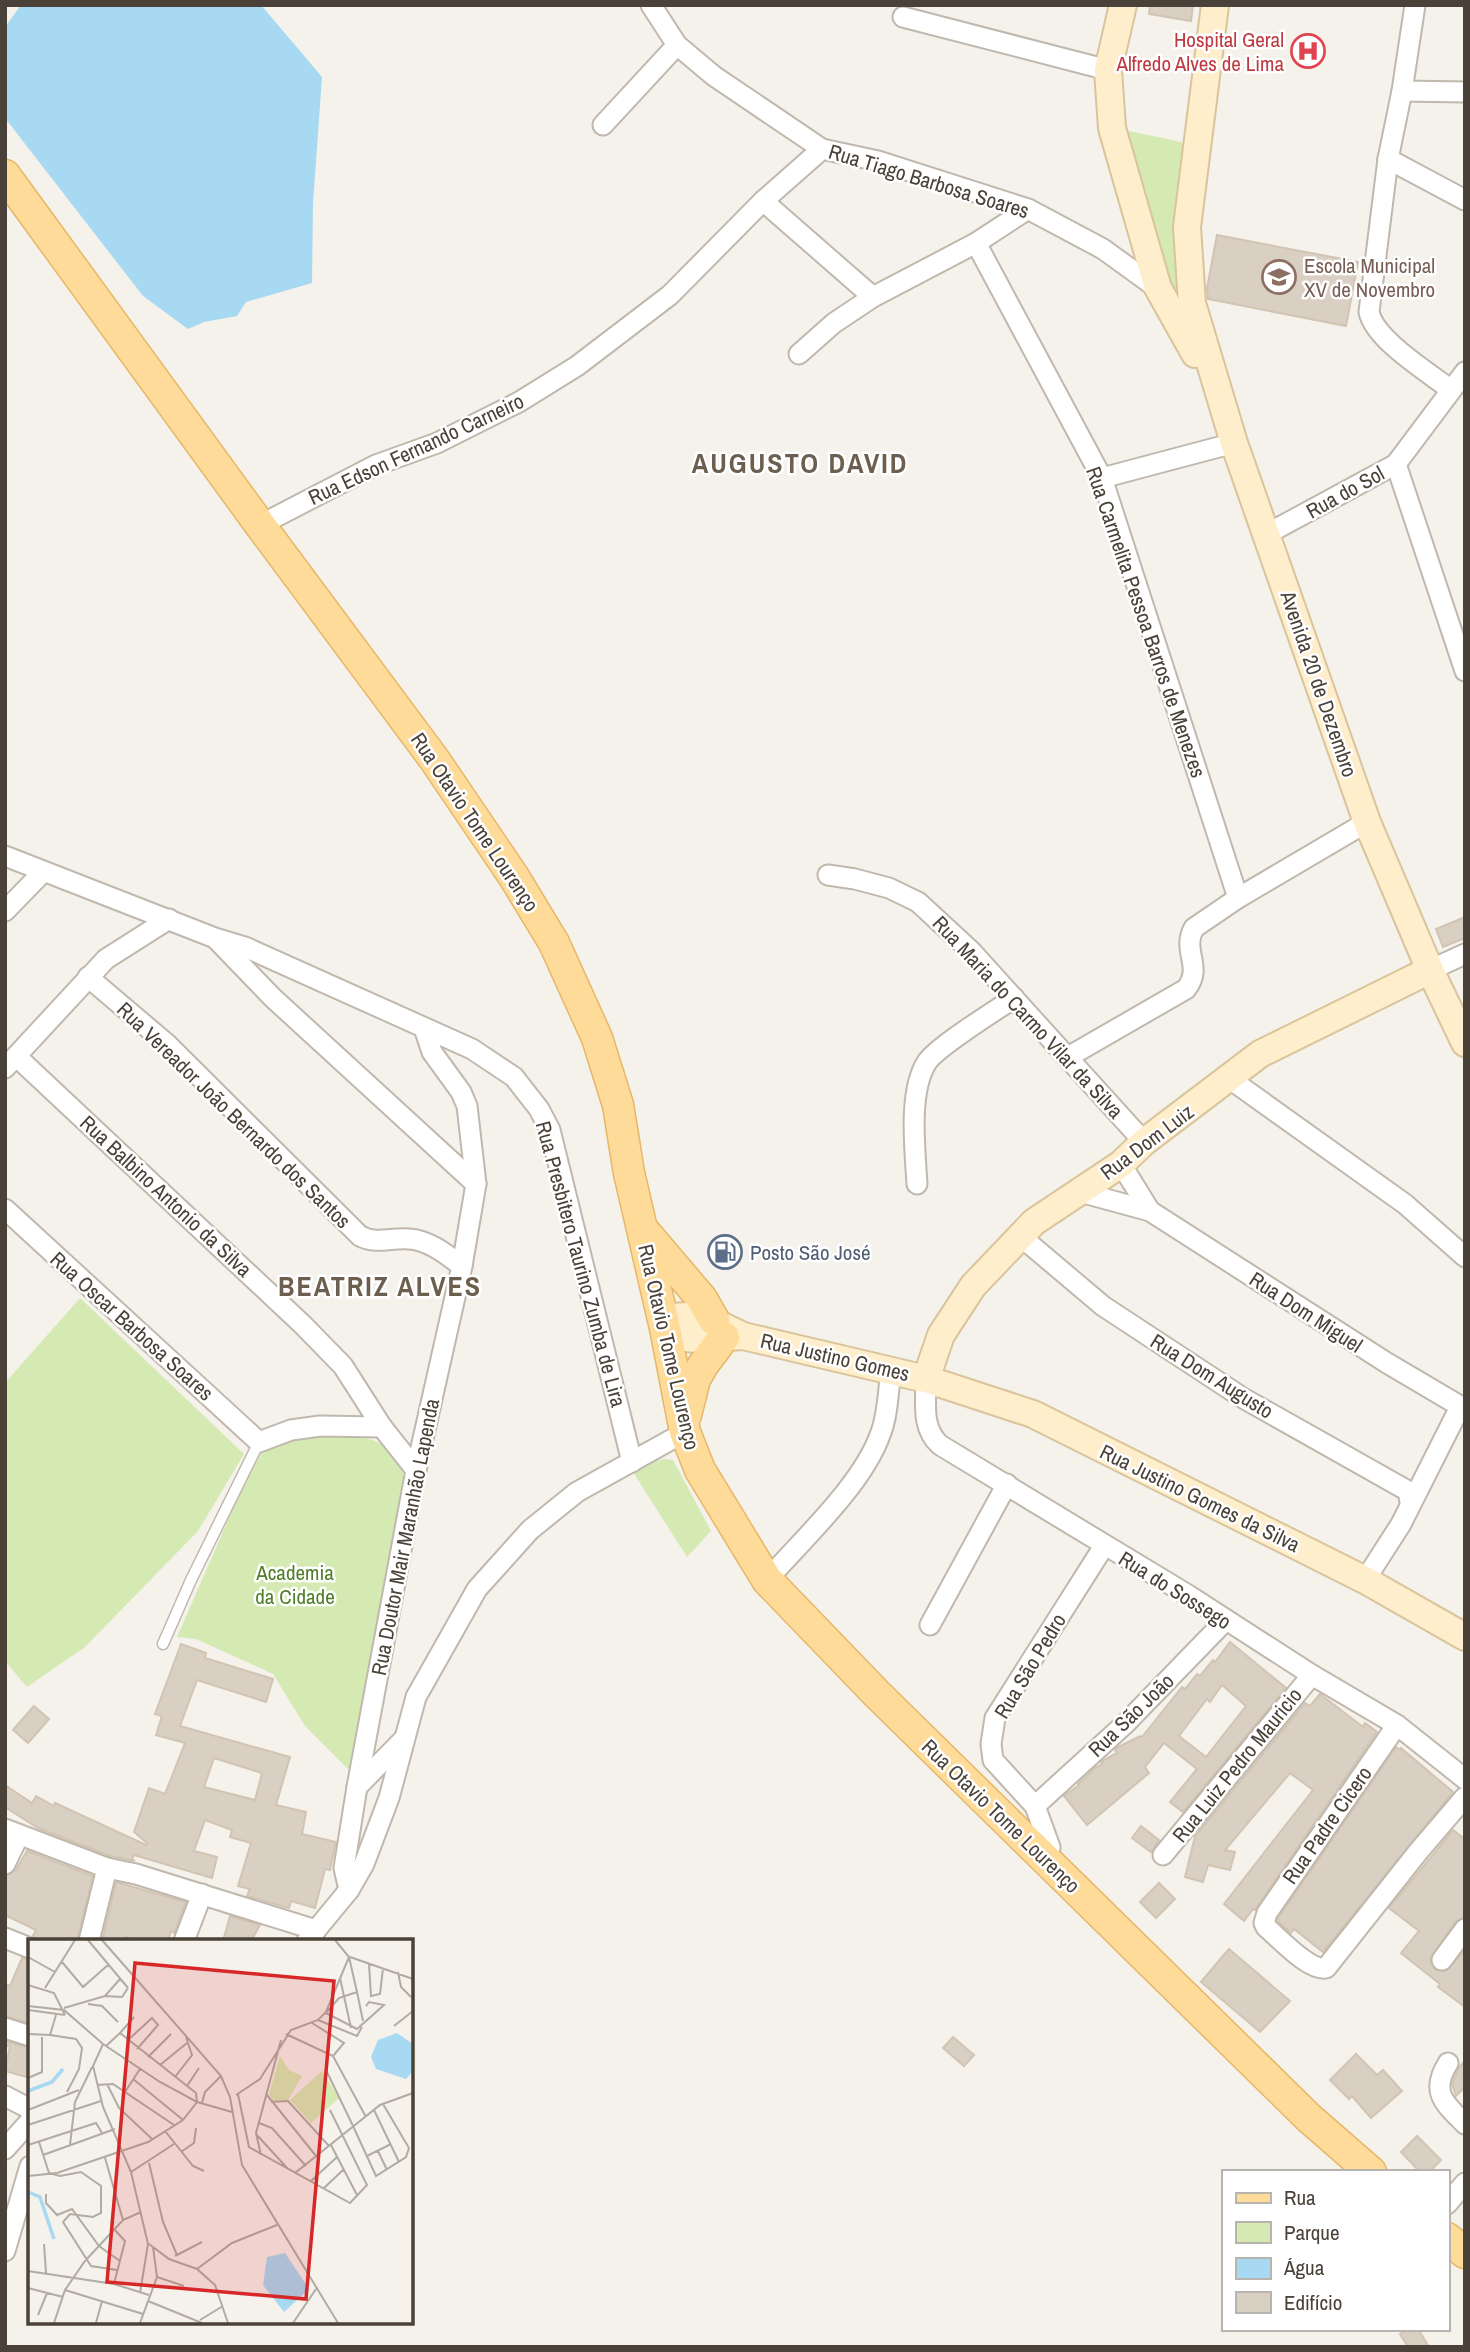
<svg xmlns="http://www.w3.org/2000/svg" width="1470" height="2352" viewBox="0 0 1470 2352" font-family="'Archivo Narrow',sans-serif">
  <style>
    .green { fill: #d5eab3 }
    .water { fill: #a7d9f2 }
    .building { fill: #dacfc3; stroke: #d2c4b3; stroke-width: 2; fill-rule: evenodd }
    .lines { fill: none; stroke-linecap: round; stroke-linejoin: round }
    .lane-casing { stroke: #c1b8ad; stroke-width: 13 }
    .street-casing { stroke: #c1b8ad; stroke-width: 23 }
    .secondary-casing { stroke: #d9c49c; stroke-width: 30 }
    .primary-casing { stroke: #e6b768; stroke-width: 33 }
    .lane { stroke: #fff; stroke-width: 10 }
    .street { stroke: #fff; stroke-width: 19 }
    .secondary { stroke: #ffeecb; stroke-width: 26 }
    .primary { stroke: #ffdb9a; stroke-width: 30 }
    .labels { text-anchor: middle; dominant-baseline: central; stroke-width: 5; stroke-linejoin: round; paint-order: stroke }
    .health-label { font-size: 21px; fill: #be3a42; stroke: #fff; text-anchor: end }
    .street-label { font-size: 21px; fill: #4a4238; stroke: #fff }
    .education-label { font-size: 21px; fill: #785e54; stroke: #fff; text-anchor: start }
    .service-label { font-size: 21px; fill: #4e5e75; stroke: #fff; text-anchor: start }
    .park-label { font-size: 21px; fill: #507e29; stroke: #fff }
    .district-label { font-size: 28px; font-weight: bold; letter-spacing: 2px; fill: #6d5f4f; stroke: #fff }
    .inset-river { fill: none; stroke: #a7d9f2; stroke-width: 3.5 }
    .inset-road { fill: none; stroke: #b1aba3; stroke-width: 2 }
    .view { fill: #d62828; fill-opacity: 0.15; stroke: #d62828; stroke-width: 3.5 }
    .inset-edge { fill: none; stroke: #4a4238; stroke-width: 3.5 }
  </style>
  <rect width="100%" height="100%" fill="#f5f1eb"/>
  <g class="green">
    <path d="M 1124,130 L 1186,143 L 1179,294 L 1171,293 Z"/>
    <path d="M 80,1298 L 244,1454 L 198,1531 L 85,1647 L 27,1687 L 5,1661 L 5,1383 Z"/>
    <path d="M 309,1431 C 337,1434 388,1433 401,1463 C 403,1468 403,1475 403,1480 L 349,1770 L 305,1726 L 273,1674 L 196,1639 L 177,1637 L 246,1479 L 265,1447 Z"/>
    <path d="M 664,1459 L 673,1460 L 711,1531 L 687,1557 L 633,1472 L 649,1463 Z"/>
  </g>
  <path class="water" d="M 21,5 L 261,5 L 322,77 L 313,203 L 312,283 L 246,302 L 237,316 L 204,322 L 188,329 L 143,296 L 5,118 L 5,27 Z"/>
  <g class="building">
    <path d="M 1150,5 L 1193,5 L 1191,21 L 1149,14 Z"/>
    <path d="M 1217,235 L 1358,262 L 1346,326 L 1208,299 L 1207,288 Z"/>
    <path d="M 1465,917 L 1465,938 L 1443,947 L 1436,929 Z"/>
    <path d="M 1230,1642 L 1286,1688 L 1183,1812 L 1170,1802 L 1197,1769 L 1164,1743 L 1145,1767 L 1149,1773 L 1087,1825 L 1064,1796 L 1079,1785 L 1078,1784 L 1095,1768 L 1102,1764 L 1101,1762 L 1104,1760 L 1117,1753 L 1115,1750 L 1118,1747 L 1140,1736 L 1142,1737 L 1182,1687 L 1185,1689 L 1197,1674 L 1200,1676 L 1213,1660 L 1215,1662 ZM 1222,1685 L 1246,1706 L 1206,1757 L 1179,1736 L 1207,1699 L 1210,1702 Z"/>
    <path d="M 181,1644 L 206,1653 L 205,1658 L 273,1679 L 266,1702 L 197,1680 L 180,1726 L 290,1757 L 276,1805 L 306,1812 L 302,1834 L 336,1842 L 330,1870 L 325,1869 L 315,1908 L 291,1901 L 289,1908 L 247,1896 L 250,1889 L 238,1886 L 251,1843 L 230,1837 L 232,1830 L 205,1820 L 194,1851 L 217,1857 L 212,1878 L 134,1855 L 132,1859 L 135,1861 L 110,1856 L 38,1828 L 5,1807 L 5,1785 L 32,1803 L 36,1796 L 54,1806 L 55,1803 L 146,1845 L 147,1843 L 134,1832 L 149,1788 L 165,1794 L 185,1743 L 156,1735 L 162,1716 L 155,1714 ZM 214,1758 L 262,1773 L 255,1800 L 204,1787 Z"/>
    <path d="M 1320,1694 L 1363,1727 L 1365,1723 L 1377,1732 L 1255,1910 L 1253,1909 L 1244,1921 L 1224,1904 L 1313,1790 L 1290,1773 L 1225,1850 L 1235,1852 L 1230,1870 L 1208,1865 L 1203,1882 L 1185,1877 L 1195,1836 L 1305,1703 L 1310,1706 Z"/>
    <path d="M 34,1706 L 49,1719 L 28,1743 L 13,1730 Z"/>
    <path d="M 1396,1747 L 1400,1750 L 1401,1748 L 1453,1792 L 1323,1952 L 1294,1929 L 1291,1933 L 1277,1921 L 1278,1918 Z"/>
    <path d="M 1141,1826 L 1159,1840 L 1151,1852 L 1132,1838 Z"/>
    <path d="M 1453,1830 L 1465,1839 L 1465,1917 L 1455,1922 L 1430,1959 L 1435,1970 L 1446,1971 L 1465,1950 L 1465,2007 L 1438,1987 L 1440,1984 L 1401,1953 L 1419,1931 L 1389,1908 Z"/>
    <path d="M 27,1851 L 93,1876 L 77,1941 L 40,1941 L 33,1936 L 36,1930 L 5,1915 L 5,1876 L 16,1870 Z"/>
    <path d="M 116,1882 L 186,1902 L 174,1933 L 171,1931 L 168,1941 L 141,1941 L 126,1937 L 125,1941 L 102,1941 Z"/>
    <path d="M 1159,1883 L 1175,1899 L 1156,1918 L 1140,1902 Z"/>
    <path d="M 230,1916 L 260,1925 L 251,1941 L 223,1941 Z"/>
    <path d="M 1229,1949 L 1290,2001 L 1260,2032 L 1201,1982 Z"/>
    <path d="M 22,1958 L 30,1960 L 30,2023 L 5,2016 L 5,1984 L 10,1986 Z"/>
    <path d="M 953,2037 L 974,2055 L 964,2066 L 943,2048 Z"/>
    <path d="M 5,2041 L 30,2048 L 30,2078 L 5,2071 L 10,2046 L 5,2046 Z"/>
    <path d="M 1356,2054 L 1377,2075 L 1383,2070 L 1402,2091 L 1371,2118 L 1352,2096 L 1349,2099 L 1330,2080 Z"/>
    <path d="M 1465,2061 L 1465,2087 L 1456,2096 L 1452,2084 L 1459,2067 Z"/>
    <path d="M 1417,2136 L 1441,2160 L 1429,2172 L 1420,2172 L 1401,2152 Z"/>
    <path d="M 1408,2329 L 1418,2329 L 1429,2347 L 1408,2347 L 1400,2334 Z"/>
  </g>
  <g class="lines">
    <g class="lane-casing">
      <path id="lane" d="M 163,1644 L 191,1580 L 259,1442"/>
    </g>
    <g class="street-casing">
      <g id="street">
        <path d="M 651,5 L 677,45 L 714,76 L 822,149 L 878,161 L 1028,209 L 1103,249 L 1161,291"/>
        <path d="M 1415,5 L 1402,91 L 1388,159 L 1369,312 C 1375,340 1428,372 1451,390"/>
        <path d="M 903,17 L 1108,70"/>
        <path d="M 1402,91 L 1465,92"/>
        <path d="M 603,125 L 677,45"/>
        <path d="M 1388,159 L 1465,200"/>
        <path d="M 763,201 L 873,297"/>
        <path d="M 976,243 L 1102,478 L 1238,898"/>
        <path d="M 799,354 L 834,323 L 873,297 L 976,243 L 1028,209"/>
        <path d="M 1396,464 L 1465,671"/>
        <path d="M 1102,478 L 1234,443"/>
        <path d="M 260,525 L 376,465 L 437,443 L 519,402 L 577,366 L 670,295 L 763,201 L 822,149"/>
        <path d="M 1267,534 L 1396,464 L 1465,372"/>
        <path d="M 5,856 L 215,938 L 245,947 L 472,1049 L 514,1077 L 539,1109 L 550,1130 L 632,1462"/>
        <path d="M 828,875 L 855,879 L 889,888 L 918,902 L 971,951 L 1144,1142"/>
        <path d="M 5,911 L 43,872"/>
        <path d="M 217,940 L 273,998 L 476,1184"/>
        <path d="M 1430,970 L 1465,954"/>
        <path d="M 88,977 L 167,1044 L 360,1236 C 377,1245 392,1237 409,1239 C 429,1240 447,1255 462,1266"/>
        <path d="M 17,1057 L 303,1325 L 343,1366 L 382,1427 L 416,1470"/>
        <path d="M 1068,1057 L 1186,989 C 1204,967 1181,951 1194,928 L 1238,898 L 1367,822"/>
        <path d="M 5,1068 L 106,959 L 169,919"/>
        <path d="M 1230,1079 L 1405,1204 L 1465,1257"/>
        <path d="M 1121,1164 L 1150,1211"/>
        <path d="M 917,1184 C 915,1150 908,1091 927,1062 C 938,1046 995,1011 1014,998"/>
        <path d="M 1080,1192 L 1150,1211 L 1387,1363 L 1465,1409"/>
        <path d="M 5,1209 L 259,1442 L 291,1430 L 320,1426 L 382,1427"/>
        <path d="M 1019,1235 L 1103,1306 L 1243,1398 L 1408,1491 L 1410,1502"/>
        <path d="M 926,1379 C 926,1403 921,1428 940,1445 L 1188,1595 L 1312,1675 L 1397,1725 L 1465,1779"/>
        <path d="M 767,1580 C 803,1539 862,1485 880,1435 C 888,1416 888,1391 891,1371"/>
        <path d="M 1365,1580 L 1401,1524 L 1460,1407"/>
        <path d="M 930,1625 L 1007,1484"/>
        <path d="M 1397,1725 L 1267,1913 L 1264,1923 L 1266,1927 C 1280,1939 1309,1971 1326,1968 L 1418,1852 L 1465,1797"/>
        <path d="M 357,1787 L 403,1740"/>
        <path d="M 1035,1806 L 1126,1723 L 1225,1621"/>
        <path d="M 5,1829 L 107,1868 L 136,1874 L 316,1930"/>
        <path d="M 1163,1855 L 1312,1675"/>
        <path d="M 1048,1862 L 1050,1847 L 1035,1806 L 993,1760 L 991,1744 L 995,1718 L 1104,1546"/>
        <path d="M 5,1864 L 19,1835"/>
        <path d="M 349,1890 L 344,1868 L 357,1787 L 416,1470 L 462,1266 L 476,1184 L 467,1106 L 461,1092 L 432,1052 L 424,1028"/>
        <path d="M 5,1938 L 30,1948"/>
        <path d="M 89,1941 L 107,1868"/>
        <path d="M 184,1941 L 202,1894"/>
        <path d="M 307,1941 L 349,1890 L 364,1864 L 389,1798 L 416,1697 L 477,1589 L 530,1530 L 577,1492 L 685,1432"/>
        <path d="M 1442,1960 L 1465,1929"/>
        <path d="M 5,2028 L 30,2036"/>
        <path d="M 1448,2063 C 1430,2092 1444,2103 1465,2124"/>
        <path d="M 5,2096 L 30,2109"/>
        <path d="M 5,2149 L 30,2121"/>
        <path d="M 1447,2204 L 1465,2183"/>
        <path d="M 5,2251 L 30,2166"/>
      </g>
    </g>
    <g class="secondary-casing">
      <g id="secondary">
        <path d="M 1123,5 L 1108,70 L 1112,128 L 1158,288 L 1195,354"/>
        <path d="M 1215,5 L 1187,227 L 1192,303 L 1234,443 L 1367,822 L 1430,970 L 1465,1043"/>
        <path d="M 743,1336 L 698,1339 L 674,1337 L 665,1328 L 673,1317 L 700,1315 L 743,1336 L 926,1379 L 1033,1414 L 1365,1580 L 1465,1637"/>
        <path d="M 926,1379 L 941,1335 L 973,1286 L 1034,1222 L 1121,1164 L 1144,1142 L 1260,1054 L 1430,970"/>
      </g>
    </g>
    <g class="primary-casing">
      <g id="primary">
        <path d="M 5,175 L 260,525 L 434,759 L 514,877 L 554,943 L 597,1038 L 618,1105 L 629,1173 L 665,1328 L 685,1432 L 700,1470 L 767,1580 L 877,1694 L 1309,2118 L 1371,2172"/>
        <path d="M 645,1232 L 702,1299 L 714,1320"/>
        <path d="M 686,1415 L 695,1379 L 703,1365 L 724,1337"/>
        <path d="M 1447,2238 L 1465,2253"/>
      </g>
    </g>
    <use href="#lane" class="lane"/>
    <use href="#street" class="street"/>
    <use href="#secondary" class="secondary"/>
    <use href="#primary" class="primary"/>
  </g>
  <defs>
    <g id="hospital-ring" transform="scale(1.75)"><circle r="9.5" fill="#fff" stroke="#e0444e" stroke-width="1.5"/><path d="M-5-5h3v3.5h4V-5h3V5h-3V1.5h-4V5h-3Z" fill="#e0444e"/></g>
    <g id="school-ring" transform="scale(1.75)"><circle r="9.5" fill="#fff" stroke="#8d6e63" stroke-width="1.5"/><path d="M0-5L7-2L0 1L-7-2ZM-4 1L0 2.5L4 1V4Q0 6-4 4Z" fill="#8d6e63"/></g>
    <g id="fuel-ring" transform="scale(1.75)"><circle r="9.5" fill="#fff" stroke="#5c6f8a" stroke-width="1.5"/><path d="M-5.5-6h7V0h2V4h1.3V-2.5L3-4.5l.8-.8L6-3V5H2.5V1h-1V6h-7ZM-4.2-4.7v3.2H.2V-4.7Z" fill="#5c6f8a"/></g>
  </defs>
  <g fill-rule="evenodd">
    <use href="#hospital-ring" x="1308" y="51"/>
    <use href="#school-ring" x="1279" y="277"/>
    <use href="#fuel-ring" x="725" y="1252"/>
  </g>
  <g class="labels">
    <g class="health-label">
      <text x="1284" y="39">Hospital Geral<tspan x="1284" dy="24">Alfredo Alves de Lima</tspan></text>
    </g>
    <g class="street-label">
      <text transform="translate(929 181) rotate(17)">Rua Tiago Barbosa Soares</text>
      <text transform="translate(416 449) rotate(-25)">Rua Edson Fernando Carneiro</text>
      <text transform="translate(1345 492) rotate(-29)">Rua do Sol</text>
      <text transform="translate(1146 622) rotate(71)">Rua Carmelita Pessoa Barros de Menezes</text>
      <text transform="translate(1319 684) rotate(71)">Avenida 20 de Dezembro</text>
      <text transform="translate(475 822) rotate(56)">Rua Otavio Tome Lourenço</text>
      <text transform="translate(1028 1017) rotate(47)">Rua Maria do Carmo Vilar da Silva</text>
      <text transform="translate(234 1115) rotate(44)">Rua Vereador João Bernardo dos Santos</text>
      <text transform="translate(1147 1142) rotate(-37)">Rua Dom Luiz</text>
      <text transform="translate(166 1196) rotate(43)">Rua Balbino Antonio da Silva</text>
      <text transform="translate(581 1264) rotate(75)">Rua Presbitero Taurino Zumba de Lira</text>
      <text transform="translate(1306 1312) rotate(33)">Rua Dom Miguel</text>
      <text transform="translate(132 1326) rotate(42)">Rua Oscar Barbosa Soares</text>
      <text transform="translate(669 1347) rotate(77)">Rua Otavio Tome Lourenço</text>
      <text transform="translate(835 1357) rotate(13)">Rua Justino Gomes</text>
      <text transform="translate(1212 1376) rotate(32)">Rua Dom Augusto</text>
      <text transform="translate(1200 1498) rotate(26)">Rua Justino Gomes da Silva</text>
      <text transform="translate(405 1537) rotate(-79)">Rua Doutor Mair Maranhão Lapenda</text>
      <text transform="translate(1175 1590) rotate(32)">Rua do Sossego</text>
      <text transform="translate(1030 1666) rotate(-59)">Rua São Pedro</text>
      <text transform="translate(1131 1715) rotate(-44)">Rua São João</text>
      <text transform="translate(1237 1765) rotate(-51)">Rua Luiz Pedro Mauricio</text>
      <text transform="translate(1001 1816) rotate(44)">Rua Otavio Tome Lourenço</text>
      <text transform="translate(1327 1825) rotate(-55)">Rua Padre Cicero</text>
    </g>
    <g class="education-label">
      <text x="1304" y="265">Escola Municipal<tspan x="1304" dy="24">XV de Novembro</tspan></text>
    </g>
    <g class="service-label">
      <text x="750" y="1252">Posto São José</text>
    </g>
    <g class="park-label">
      <text x="295" y="1572">Academia<tspan x="295" dy="24">da Cidade</tspan></text>
    </g>
    <g class="district-label">
      <text x="800" y="463">AUGUSTO DAVID</text>
      <text x="380" y="1286">BEATRIZ ALVES</text>
    </g>
  </g>
  <g transform="translate(28 1939)">
    <rect width="385" height="385" fill="#f5f1eb"/>
    <path d="M 252,117 L 261,131 L 274,137 L 260,161 L 246,162 L 241,155 ZM 294,132 L 311,159 L 283,184 L 262,161 Z" fill="#d5eab3"/>
    <path d="M 369,94 L 385,105 L 385,132 L 378,140 L 348,130 L 343,118 L 350,101 ZM 257,314 L 281,350 L 256,373 L 235,346 L 239,318 Z" fill="#a7d9f2"/>
    <path class="inset-river" d="M 0,152 L 24,143 L 35,130M 0,253 L 12,258 L 26,300"/>
    <path class="inset-road" d="M 60,1 L 100,49M 74,1 L 193,137 L 202,158 L 214,226 L 310,384M 0,18 L 27,33M 322,18 L 385,40M 34,23 L 55,48 L 80,26M 341,25 L 343,57 L 352,55 L 355,29M 370,33 L 373,48 L 383,58M 312,39 L 323,89M 0,46 L 26,54 L 37,76M 17,49 L 47,1M 329,53 L 335,82M 77,57 L 92,40M 60,65 L 74,67 L 90,83M 0,67 L 36,71 L 75,105 L 132,143 L 169,163 L 204,173M 36,69 L 77,57 L 94,58 L 100,49M 0,71 L 37,76M 298,74 L 329,90 L 356,66 L 341,63 L 338,67M 297,75 L 311,59 L 329,53 L 321,18 L 307,1M 290,81 L 329,97 L 334,88M 284,84 L 316,104 L 305,117M 366,87 L 385,72M 92,94 L 106,78M 0,95 L 22,96 L 28,76M 258,95 L 305,117 L 338,178M 22,96 L 48,100 L 54,109 L 51,130 L 39,153M 100,101 L 124,79 L 130,86 L 109,110M 75,105 L 65,127 L 75,168 L 103,233 L 120,305 L 112,354M 78,107 L 92,94 L 168,154 L 169,163M 120,118 L 143,95M 132,126 L 159,104M 299,133 L 325,187M 147,138 L 164,116 L 158,98M 0,139 L 14,133 L 14,98M 105,140 L 155,181M 79,145 L 91,169 L 124,200M 69,146 L 85,145 L 146,186M 159,147 L 171,129M 97,153 L 112,130M 210,155 L 221,208 L 322,264 L 339,246 L 302,171M 208,156 L 232,140 L 263,91 L 290,81 L 298,73 L 321,18M 239,156 L 288,217M 243,163 L 260,162 L 301,207M 174,164 L 177,153 L 193,137M 0,171 L 51,151M 346,171 L 371,223M 231,184 L 244,189 L 278,227M 0,186 L 73,162M 325,187 L 348,237 L 378,218 L 381,209 L 355,165M 137,192 L 165,227 L 176,232M 228,195 L 260,230M 11,203 L 21,234M 0,206 L 68,184 L 74,194M 42,206 L 47,163 L 64,128M 303,206 L 329,256M 350,212 L 359,231M 153,213 L 166,204 L 168,189M 15,216 L 87,190M 233,216 L 228,194 L 253,101M 339,217 L 363,205M 77,219 L 95,281M 121,224 L 135,283 L 149,316M 103,233 L 146,205M 21,234 L 32,237 L 53,233 L 73,247 L 73,274 L 65,278 L 42,275 L 35,283 L 63,327 L 89,331M 267,234 L 352,166 L 385,154M 0,237 L 29,234 L 120,203 L 155,181 L 169,163M 283,242 L 309,218M 296,249 L 315,231M 18,255 L 18,264 L 30,277M 29,276 L 44,270 L 71,307 L 92,322M 16,305 L 18,334M 121,305 L 141,320 L 169,330 L 187,346 L 200,384M 147,317 L 174,303M 169,330 L 204,304 L 249,286M 0,332 L 86,345 L 121,356M 129,338 L 156,347M 86,345 L 97,302 L 86,290M 0,349 L 35,358M 37,351 L 115,375M 120,362 L 174,384M 10,376 L 19,354M 172,381 L 195,367M 26,384 L 37,351 L 57,322 L 95,281 L 113,273M 68,384 L 74,362M 112,384 L 129,338 L 125,308M 265,384 L 288,350"/>
    <path class="view" d="M 107,24 L 306,42 L 278,360 L 79,343 Z"/>
    <rect width="385" height="385" class="inset-edge"/>
  </g>
  <rect width="1470" height="2352" fill="none" stroke="#4a4238" stroke-width="14"/>
  <rect x="1222" y="2170" width="228" height="161" fill="#ffffff" stroke="#b7b3af" stroke-width="2"/>
  <rect x="1236" y="2193" width="35" height="10" fill="#ffdb9a" stroke="#b7b3af" stroke-width="2"/>
  <text x="1284" y="2205" font-size="21" fill="#4a4238">Rua</text>
  <rect x="1236" y="2222" width="35" height="21" fill="#d5eab3" stroke="#b7b3af" stroke-width="2"/>
  <text x="1284" y="2240" font-size="21" fill="#4a4238">Parque</text>
  <rect x="1236" y="2258" width="35" height="21" fill="#a7d9f2" stroke="#b7b3af" stroke-width="2"/>
  <text x="1284" y="2275" font-size="21" fill="#4a4238">Água</text>
  <rect x="1236" y="2292" width="35" height="21" fill="#dacfc3" stroke="#b7b3af" stroke-width="2"/>
  <text x="1284" y="2310" font-size="21" fill="#4a4238">Edifício</text>
</svg>
